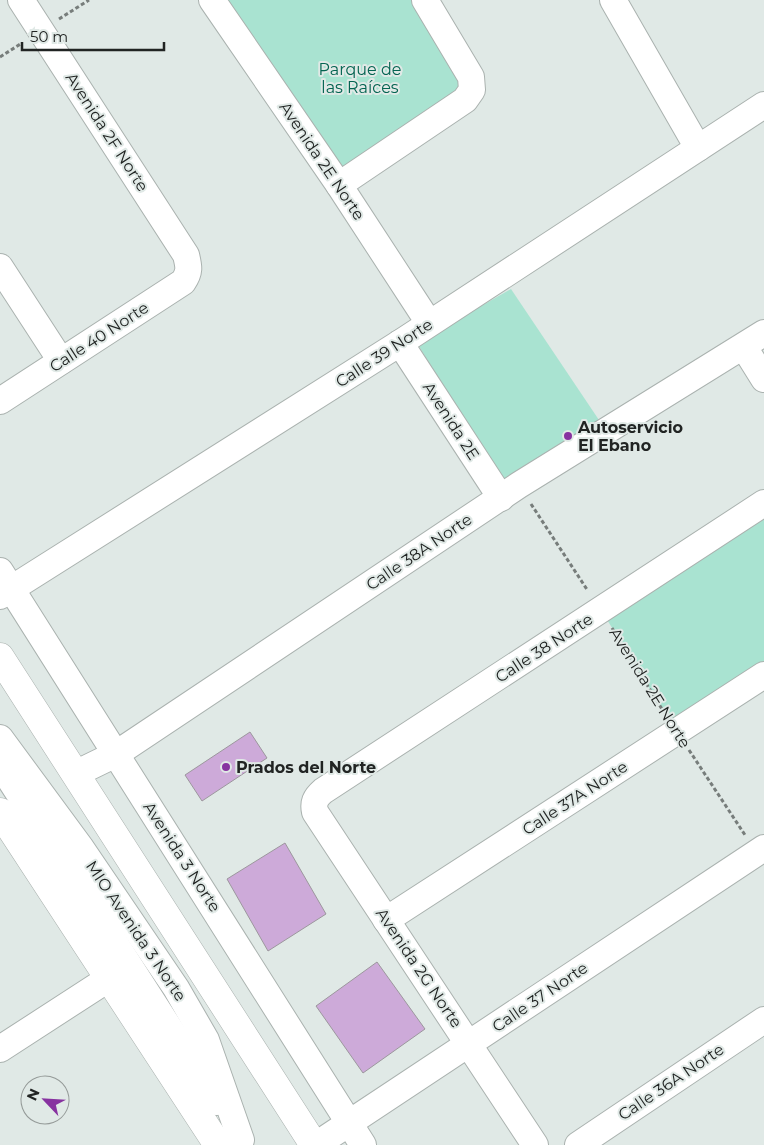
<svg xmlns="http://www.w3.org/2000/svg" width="764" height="1145" viewBox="0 0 764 1145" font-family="Montserrat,sans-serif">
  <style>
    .green { fill: #a9e3d1 }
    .building { fill: #cdaad9; stroke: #9c979d }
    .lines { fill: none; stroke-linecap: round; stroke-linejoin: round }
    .minor-casing { stroke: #aab2af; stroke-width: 28 }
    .major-casing { stroke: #aab2af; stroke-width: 29 }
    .path { stroke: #777d7b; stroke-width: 3; stroke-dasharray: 4 2.5; stroke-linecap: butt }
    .minor { stroke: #fff; stroke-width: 26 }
    .major { stroke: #fff; stroke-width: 28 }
    .poi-dot { fill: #8732a0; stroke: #e0e9e6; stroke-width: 2 }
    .labels { text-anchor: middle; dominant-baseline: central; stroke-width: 4; stroke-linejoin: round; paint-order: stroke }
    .park-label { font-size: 16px; fill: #036451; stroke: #e0e9e6 }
    .street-label { font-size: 16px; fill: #212423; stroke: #e0e9e6 }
    .poi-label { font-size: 16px; font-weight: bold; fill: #212423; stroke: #e0e9e6; text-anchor: start }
  </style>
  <rect width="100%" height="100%" fill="#e0e9e6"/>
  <g class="green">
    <path d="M 212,0 L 425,0 L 472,90 L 339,185 Z"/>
    <path d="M 511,289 L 603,426 L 505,488 L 417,343 Z"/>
    <path d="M 764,503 L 764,675 L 677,733 L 601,610 Z"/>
  </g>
  <g class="building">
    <path d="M 250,732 L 267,758 L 202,801 L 185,775 Z"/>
    <path d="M 285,843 L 326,914 L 268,951 L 227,879 Z"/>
    <path d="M 377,962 L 425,1029 L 363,1073 L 316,1006 Z"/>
  </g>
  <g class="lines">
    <g class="minor-casing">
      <g id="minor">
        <path d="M 212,0 L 339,185 L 429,323"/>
        <path d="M 613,0 L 698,148"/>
        <path d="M 339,185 L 465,100 L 472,90 L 471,77 L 425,0"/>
        <path d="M 0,267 L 61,361"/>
        <path d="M 400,343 L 501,498"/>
        <path d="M 744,347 L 764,379"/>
        <path d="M 0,401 L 183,282 C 190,272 189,267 186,255 L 21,0"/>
        <path d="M 0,571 L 363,1145"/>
        <path d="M 0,596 L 400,343 L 764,105"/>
        <path d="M 0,738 L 81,848 L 176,988 L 206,1040 L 241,1140"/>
        <path d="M 0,764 L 217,1102"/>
        <path d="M 77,773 L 116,754 L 519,485 L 764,333"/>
        <path d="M 386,920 L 764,675"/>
        <path d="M 0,1049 L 108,979"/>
        <path d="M 316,1145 L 764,848"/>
        <path d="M 535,1145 L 315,812 C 313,803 315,798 323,791 L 764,503"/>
        <path d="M 578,1145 L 764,1020"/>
      </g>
    </g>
    <g class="major-casing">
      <g id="major">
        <path d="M 0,657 L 314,1145"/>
        <path d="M 0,812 L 218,1145"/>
      </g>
    </g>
    <g class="path">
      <path d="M 59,19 L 89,0"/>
      <path d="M 0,57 L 22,43"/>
      <path d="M 531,504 L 588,591"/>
      <path d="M 612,628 L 665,714"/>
      <path d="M 689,750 L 745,835"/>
    </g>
    <use href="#minor" class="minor"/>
    <use href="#major" class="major"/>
  </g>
  <g class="poi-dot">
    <circle cx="568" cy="436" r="5"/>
    <circle cx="226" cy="767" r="5"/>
  </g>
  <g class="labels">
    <g class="park-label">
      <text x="360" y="69">Parque de<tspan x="360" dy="18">las Raíces</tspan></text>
    </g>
    <g class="street-label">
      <text transform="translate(107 132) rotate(57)">Avenida 2F Norte</text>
      <text transform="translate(322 161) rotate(56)">Avenida 2E Norte</text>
      <text transform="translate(99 337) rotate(-33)">Calle 40 Norte</text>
      <text transform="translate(384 353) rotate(-33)">Calle 39 Norte</text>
      <text transform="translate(451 421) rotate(57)">Avenida 2E</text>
      <text transform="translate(419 552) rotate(-34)">Calle 38A Norte</text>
      <text transform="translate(544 648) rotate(-33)">Calle 38 Norte</text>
      <text transform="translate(650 688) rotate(58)">Avenida 2E Norte</text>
      <text transform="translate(575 798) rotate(-33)">Calle 37A Norte</text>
      <text transform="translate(182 857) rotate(57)">Avenida 3 Norte</text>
      <text transform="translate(136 931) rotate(56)">MIO Avenida 3 Norte</text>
      <text transform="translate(419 968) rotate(56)">Avenida 2G Norte</text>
      <text transform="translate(540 997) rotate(-34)">Calle 37 Norte</text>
      <text transform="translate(671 1082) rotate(-34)">Calle 36A Norte</text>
    </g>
    <g class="poi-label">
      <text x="578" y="427">Autoservicio<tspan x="578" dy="18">El Ebano</tspan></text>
      <text x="236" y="767">Prados del Norte</text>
    </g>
  </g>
  <g transform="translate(45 1100) rotate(295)"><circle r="24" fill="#e0e9e6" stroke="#949a98"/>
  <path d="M0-4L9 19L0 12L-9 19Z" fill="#8732a0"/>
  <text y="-8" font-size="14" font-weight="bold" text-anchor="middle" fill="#212423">N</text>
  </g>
  <path d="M22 42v8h142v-8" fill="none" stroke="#212423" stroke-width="2.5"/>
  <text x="30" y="42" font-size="15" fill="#212423" stroke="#e0e9e6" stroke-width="4" paint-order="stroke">50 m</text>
</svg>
